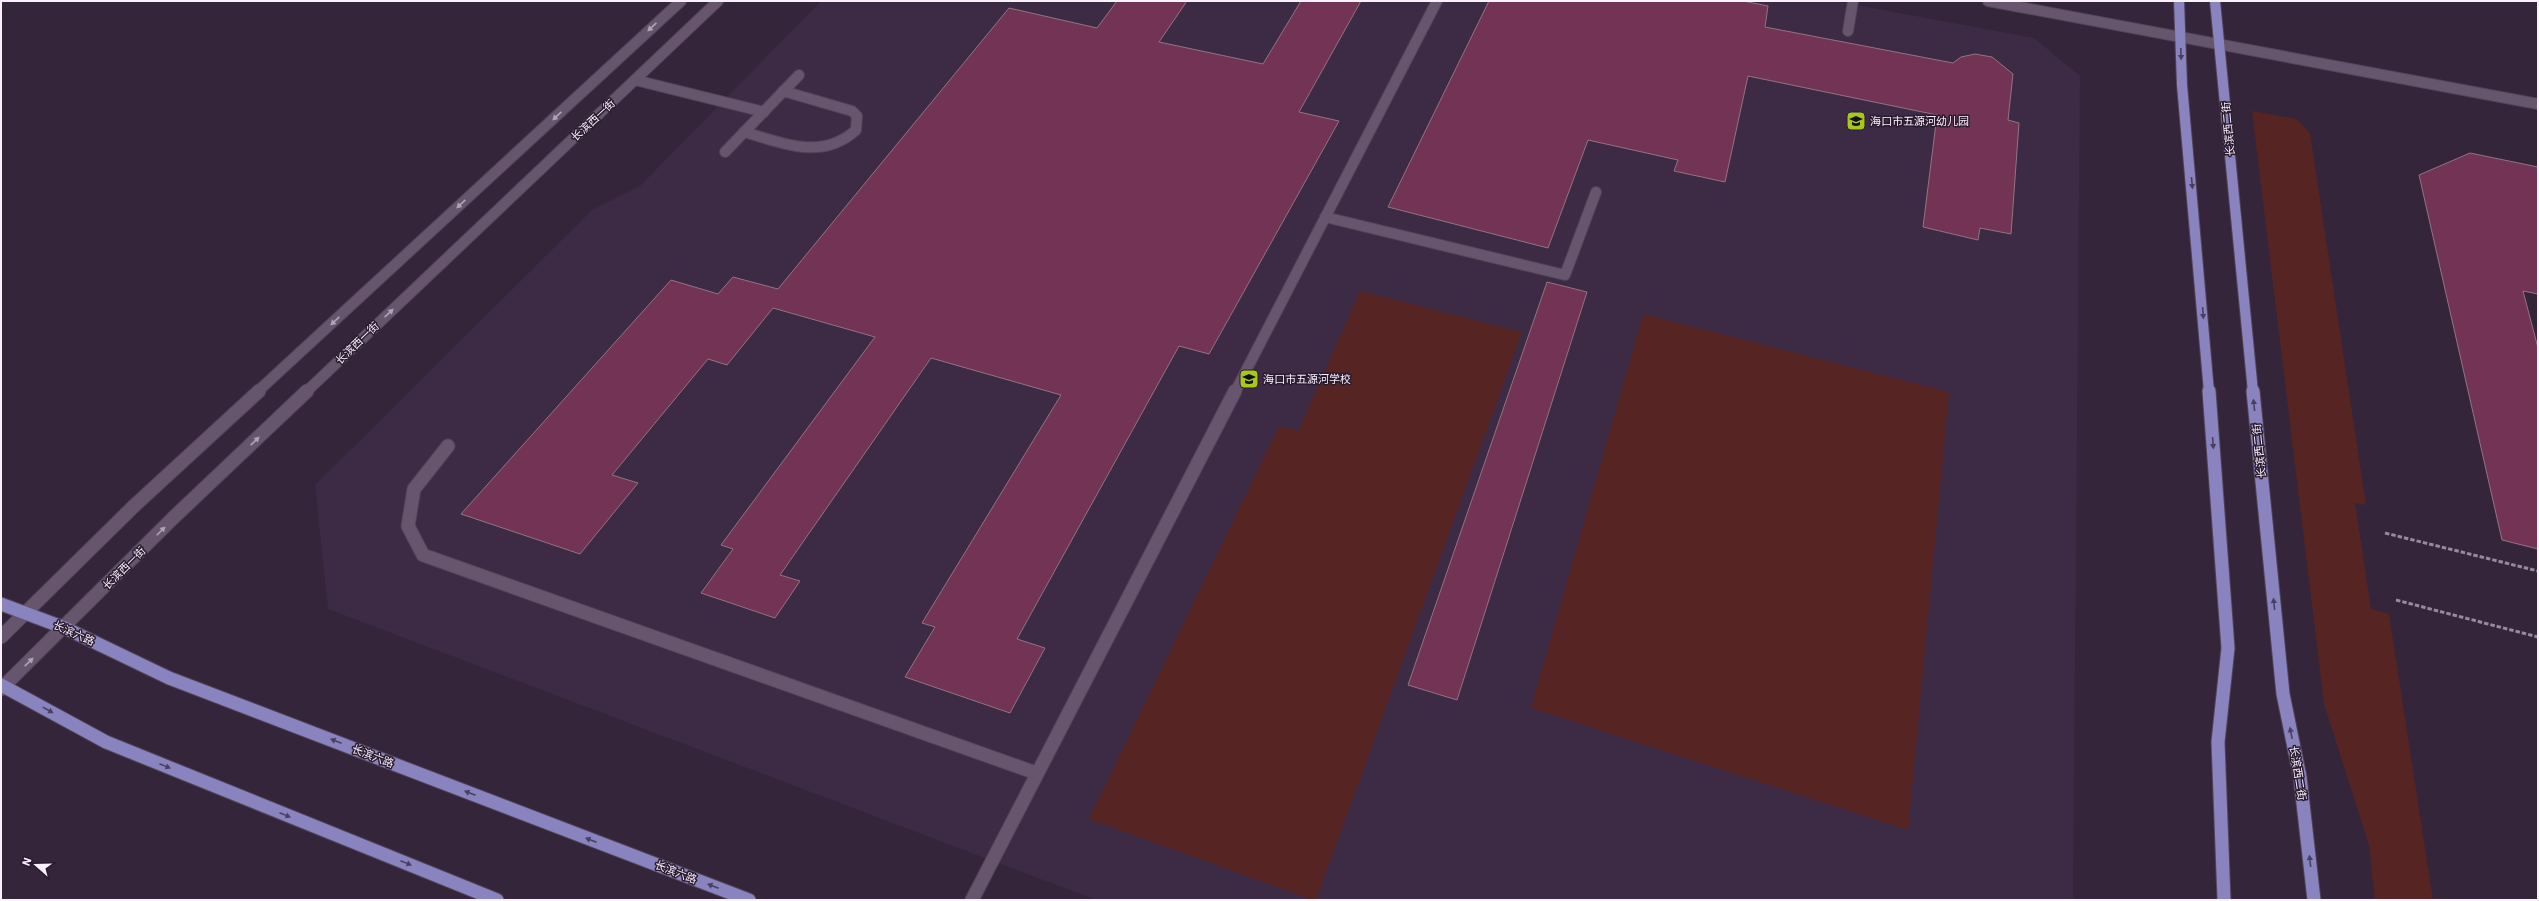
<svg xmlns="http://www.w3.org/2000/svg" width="2539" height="901" viewBox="0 0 2539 901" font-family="'IBM Plex Sans','Noto Sans SC',sans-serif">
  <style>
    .built { fill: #3d2a45 }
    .green { fill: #572424 }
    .building { fill: #733355; stroke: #927482 }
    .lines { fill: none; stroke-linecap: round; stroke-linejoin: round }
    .minor-far1-casing { stroke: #514456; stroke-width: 12 }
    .minor-casing { stroke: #514456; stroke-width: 15 }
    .major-far1-casing { stroke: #514456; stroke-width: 12 }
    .major-casing { stroke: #514456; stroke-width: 15 }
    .path { stroke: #968a9b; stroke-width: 3; stroke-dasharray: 4.5 2; stroke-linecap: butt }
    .minor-far1 { stroke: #66556d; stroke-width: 10 }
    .minor { stroke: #66556d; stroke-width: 13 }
    .major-far1 { stroke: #8983bf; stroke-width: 10 }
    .major { stroke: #8983bf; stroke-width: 13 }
    .oneway { fill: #b0a3b6 }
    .oneway2 { fill: #4b3f61 }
    .labels { text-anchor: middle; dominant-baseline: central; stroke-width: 3; stroke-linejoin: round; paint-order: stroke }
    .street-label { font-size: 11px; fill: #faf1ff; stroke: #2a1b2f }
    .poi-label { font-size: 11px; fill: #faf1ff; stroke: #2a1b2f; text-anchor: start }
  </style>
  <rect width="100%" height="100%" fill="#34253a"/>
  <path class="built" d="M 821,1 L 1835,1 L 2034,38 L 2080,76 L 2073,900 L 1096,900 L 328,609 L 315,485 L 592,210 L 640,186 Z"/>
  <g class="green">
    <path d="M 2252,111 L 2296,119 L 2310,133 L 2366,505 L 2355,503 L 2371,609 L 2389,614 L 2433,900 L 2375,900 L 2369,845 L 2324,704 Z"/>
    <path d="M 1360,291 L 1522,332 L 1316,900 L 1313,900 L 1089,819 L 1279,426 L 1298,431 Z"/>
    <path d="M 1643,314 L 1949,392 L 1908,830 L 1531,708 Z"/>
  </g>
  <g class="building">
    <path d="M 1117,1 L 1187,1 L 1159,42 L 1263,64 L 1301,1 L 1361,1 L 1299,112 L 1339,121 L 1209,354 L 1179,346 L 1017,639 L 1045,648 L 1010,713 L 905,677 L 935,627 L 922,623 L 1061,395 L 931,358 L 780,575 L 800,581 L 775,618 L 701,593 L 733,549 L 721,545 L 875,337 L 773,308 L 727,365 L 708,359 L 612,475 L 638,483 L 580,554 L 461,514 L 671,280 L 718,294 L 733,277 L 778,289 L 1009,8 L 1097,28 Z"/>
    <path d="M 1489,1 L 1743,1 L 1768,6 L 1765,27 L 1953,63 L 1961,57 L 1975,54 L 1992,57 L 2013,74 L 2008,120 L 2019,123 L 2011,234 L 1980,228 L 1978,240 L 1923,227 L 1937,115 L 1748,76 L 1725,182 L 1674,171 L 1678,160 L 1588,140 L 1548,248 L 1388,207 Z"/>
    <path d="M 2470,153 L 2538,167 L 2538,294 L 2523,291 L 2538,348 L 2538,549 L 2502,540 L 2419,175 Z"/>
    <path d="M 1547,282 L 1587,292 L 1457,700 L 1408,685 Z"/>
  </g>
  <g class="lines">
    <g class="minor-far1-casing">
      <g id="minor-far1">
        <path d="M 1988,1 L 2538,104"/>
        <path d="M 1848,31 L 1853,1"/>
        <path d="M 635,80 L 764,112"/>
        <path d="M 744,132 C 783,143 822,161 856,130 L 857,116 L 852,111 L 783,91"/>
        <path d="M 725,152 L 799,75"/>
        <path d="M 1325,217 L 1565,275 L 1596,192"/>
        <path d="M 257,392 L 681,1"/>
        <path d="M 306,392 L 718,1"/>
        <path d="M 1235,392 L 1437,1"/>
      </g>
    </g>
    <g class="minor-casing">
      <g id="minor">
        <path d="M 448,446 L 414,489 L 408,526 L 423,555 L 1036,773"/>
        <path d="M 1,637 L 134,506 L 259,391"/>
        <path d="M 1,689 L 172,519 L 307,391"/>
        <path d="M 972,900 L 1235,391"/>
      </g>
    </g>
    <g class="major-far1-casing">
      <g id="major-far1">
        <path d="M 2179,1 L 2182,85 L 2209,392"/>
        <path d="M 2215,1 L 2253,392"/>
      </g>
    </g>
    <g class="major-casing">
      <g id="major">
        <path d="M 2209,391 L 2228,648 L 2218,742 L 2224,900"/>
        <path d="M 2253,391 L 2283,694 L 2300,777 L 2314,900"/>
        <path d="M 1,604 L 65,628 L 169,678 L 749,900"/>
        <path d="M 1,685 L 106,742 L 497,900"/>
      </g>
    </g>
    <g class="path">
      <path d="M 2385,533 L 2538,571"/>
      <path d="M 2396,600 L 2538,637"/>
    </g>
    <use href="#minor-far1" class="minor-far1"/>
    <use href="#minor" class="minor"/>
    <use href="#major-far1" class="major-far1"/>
    <use href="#major" class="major"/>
  </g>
  <defs><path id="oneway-solid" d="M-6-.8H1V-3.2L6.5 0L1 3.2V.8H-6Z"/></defs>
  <g class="oneway">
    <use href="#oneway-solid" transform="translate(652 27) rotate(137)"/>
    <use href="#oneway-solid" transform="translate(557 116) rotate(137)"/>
    <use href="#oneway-solid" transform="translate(461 204) rotate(137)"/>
    <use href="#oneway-solid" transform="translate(389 313) rotate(-43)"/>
    <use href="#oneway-solid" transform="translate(335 321) rotate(137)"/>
    <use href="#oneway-solid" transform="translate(255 441) rotate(-44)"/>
    <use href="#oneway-solid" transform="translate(161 531) rotate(-45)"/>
    <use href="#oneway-solid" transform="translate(29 662) rotate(-44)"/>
  </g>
  <g class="oneway2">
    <use href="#oneway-solid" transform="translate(2181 54) rotate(88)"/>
    <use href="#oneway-solid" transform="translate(2192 183) rotate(85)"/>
    <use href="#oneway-solid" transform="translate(2203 313) rotate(86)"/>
    <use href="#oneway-solid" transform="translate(2254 405) rotate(-96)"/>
    <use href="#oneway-solid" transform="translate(2213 443) rotate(86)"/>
    <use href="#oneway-solid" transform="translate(2274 604) rotate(-96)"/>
    <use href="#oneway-solid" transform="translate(48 710) rotate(29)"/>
    <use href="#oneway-solid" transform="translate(2291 733) rotate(-101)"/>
    <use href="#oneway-solid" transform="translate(336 741) rotate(-159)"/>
    <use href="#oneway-solid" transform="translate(165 766) rotate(22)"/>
    <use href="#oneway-solid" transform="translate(470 793) rotate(-159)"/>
    <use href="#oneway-solid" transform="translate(285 815) rotate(22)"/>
    <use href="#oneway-solid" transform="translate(591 840) rotate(-159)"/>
    <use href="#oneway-solid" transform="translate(2310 861) rotate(-96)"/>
    <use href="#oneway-solid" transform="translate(406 863) rotate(22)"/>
    <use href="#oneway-solid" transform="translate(713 886) rotate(-159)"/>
  </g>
  <defs>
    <g id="school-square" transform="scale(1)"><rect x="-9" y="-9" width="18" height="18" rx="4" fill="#a8c71c" stroke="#2a1b2f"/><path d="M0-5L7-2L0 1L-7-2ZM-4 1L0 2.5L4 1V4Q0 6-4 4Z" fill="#111"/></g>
  </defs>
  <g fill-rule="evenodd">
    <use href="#school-square" x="1856" y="121"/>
    <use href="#school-square" x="1249" y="379"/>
  </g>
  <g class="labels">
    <g class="street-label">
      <text transform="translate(593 120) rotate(-43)">长滨西一街</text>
      <text transform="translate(2228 129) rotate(-95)">长滨西二街</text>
      <text transform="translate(357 343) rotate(-44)">长滨西一街</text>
      <text transform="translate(2259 451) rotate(-96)">长滨西二街</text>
      <text transform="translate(124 568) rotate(-45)">长滨西一街</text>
      <text transform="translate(74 633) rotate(24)">长滨六路</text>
      <text transform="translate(373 756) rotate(21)">长滨六路</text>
      <text transform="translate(2298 773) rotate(81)">长滨西二街</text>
      <text transform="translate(676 872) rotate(21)">长滨六路</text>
    </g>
    <g class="poi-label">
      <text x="1870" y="121">海口市五源河幼儿园</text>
      <text x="1263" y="379">海口市五源河学校</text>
    </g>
  </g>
  <rect width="2539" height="901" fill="none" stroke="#faf1ff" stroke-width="4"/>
  <g transform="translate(36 865) rotate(290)" stroke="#2a1b2f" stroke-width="3" paint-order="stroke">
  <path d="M0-3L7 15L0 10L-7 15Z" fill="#faf1ff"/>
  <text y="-6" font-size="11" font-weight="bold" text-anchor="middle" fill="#faf1ff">N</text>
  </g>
</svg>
